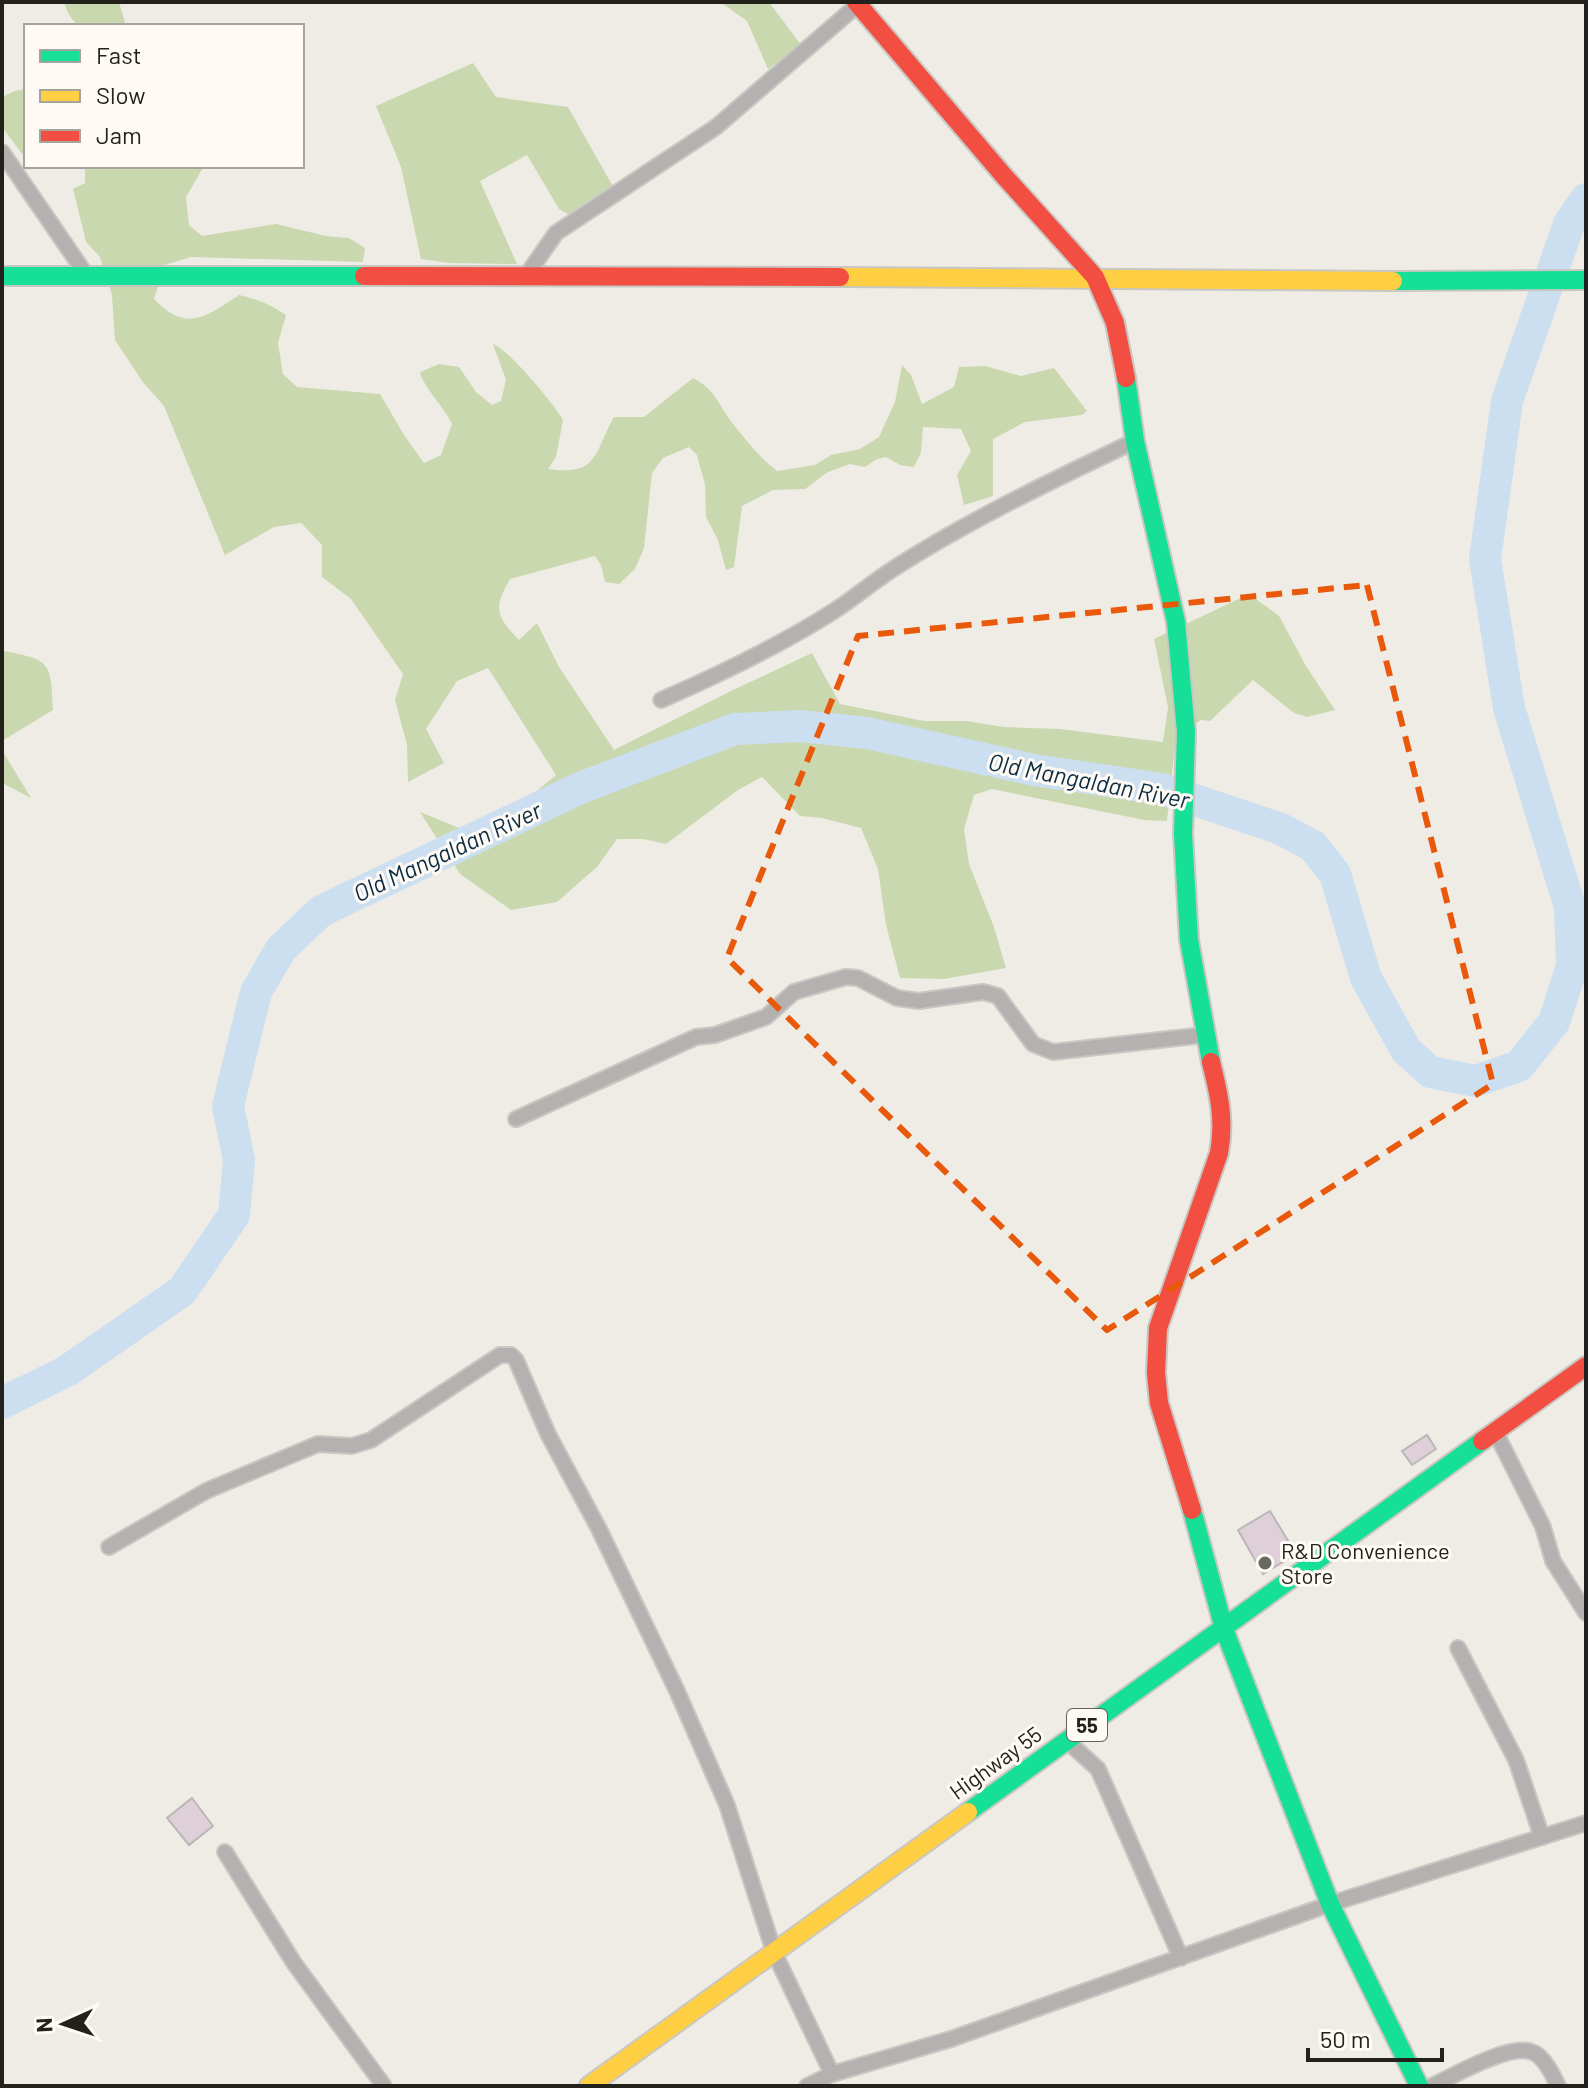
<svg xmlns="http://www.w3.org/2000/svg" width="1588" height="2088" viewBox="0 0 1588 2088" font-family="Barlow,sans-serif">
  <style>
    .green { fill: #cad8b0 }
    .lines { fill: none; stroke-linecap: round; stroke-linejoin: round }
    .river { stroke: #cbdff0; stroke-width: 32 }
    .building { fill: #decfd9; stroke: #bbb7b6; stroke-width: 2 }
    .street-casing { stroke: #c9c7c2; stroke-width: 18 }
    .fast-casing { stroke: #c9c7c2; stroke-width: 22 }
    .slow-casing { stroke: #c9c7c2; stroke-width: 22 }
    .jam-casing { stroke: #c9c7c2; stroke-width: 22 }
    .street { stroke: #b4b1b0; stroke-width: 14 }
    .fast { stroke: #16e098; stroke-width: 18 }
    .slow { stroke: #ffcf43; stroke-width: 18 }
    .jam { stroke: #f24e42; stroke-width: 18 }
    .marked { fill: none; stroke: #e8590c; stroke-width: 6; stroke-dasharray: 16 10; stroke-linejoin: round }
    .poi-dot { fill: #6a6862; stroke: #fffbf4; stroke-width: 3 }
    .labels { text-anchor: middle; dominant-baseline: central; stroke-width: 6; stroke-linejoin: round; paint-order: stroke }
    .shield { fill: #fffbf4; stroke: #65625d; stroke-width: 2 }
    .shield-label { font-size: 20px; font-weight: bold; fill: #23211c }
    .poi-label { font-size: 22px; fill: #23211c; stroke: #fffbf4; text-anchor: start }
    .street-label { font-size: 22px; fill: #23211c; stroke: #fffbf4 }
    .water-label { font-size: 24px; font-style: italic; fill: #0b2e47; stroke: #fffbf4 }
  </style>
  <rect width="100%" height="100%" fill="#efece5"/>
  <g class="green">
    <path d="M 64,2 L 119,2 L 126,26 C 95,26 74,37 64,2 Z"/>
    <path d="M 720,2 L 769,2 L 801,45 L 768,69 L 747,21 Z"/>
    <path d="M 473,63 L 496,97 L 568,107 L 620,199 L 584,223 L 559,209 L 527,155 L 480,181 L 517,264 L 449,263 L 421,259 L 401,167 L 376,106 Z"/>
    <path d="M 26,89 L 26,154 L 23,155 L 2,127 L 2,97 L 15,91 Z"/>
    <path d="M 85,166 L 204,166 L 186,197 L 189,225 L 202,236 L 276,224 L 326,236 L 349,238 L 365,248 L 363,262 L 191,257 L 165,265 L 154,299 C 187,333 205,317 239,295 C 257,299 271,305 286,315 L 278,343 L 283,374 L 297,387 L 380,394 L 404,435 L 424,463 L 441,455 L 452,424 C 444,407 422,385 420,372 L 439,364 L 459,367 L 476,392 L 492,405 L 501,401 L 506,380 L 493,344 C 509,350 554,404 563,420 L 556,457 L 548,469 C 599,476 593,454 614,417 L 644,417 L 693,378 C 714,389 717,401 730,420 C 744,438 759,457 777,471 L 815,465 L 831,455 L 860,449 L 879,437 L 895,402 L 902,365 L 911,375 L 922,404 L 954,387 L 959,367 L 985,366 L 1021,376 L 1054,368 L 1087,411 L 1082,415 L 1025,422 L 993,439 L 993,496 L 964,505 L 957,475 L 971,451 L 961,429 L 923,427 L 921,452 L 914,467 L 900,465 L 886,457 L 877,459 L 865,467 L 850,464 L 828,472 L 805,489 L 773,490 L 742,506 L 734,567 L 726,570 L 718,540 L 706,517 L 705,485 L 697,455 L 689,447 L 663,458 L 652,473 L 644,548 L 635,569 L 619,584 L 605,582 L 601,565 L 595,556 L 510,579 C 493,608 496,616 519,640 L 537,623 L 559,667 L 614,750 L 733,690 L 812,653 L 840,704 L 924,721 L 966,721 L 1004,727 L 1060,729 L 1163,742 L 1168,707 L 1154,639 L 1249,594 L 1279,616 L 1306,666 L 1335,710 L 1307,717 L 1294,713 L 1253,680 L 1210,721 L 1201,720 L 1176,736 L 1167,821 L 1144,820 L 992,789 L 974,795 L 964,829 L 969,864 L 994,927 L 1006,968 L 944,979 L 900,978 L 886,925 L 878,869 L 861,828 L 822,818 L 800,816 L 762,777 L 738,790 L 666,844 L 643,839 L 617,839 L 597,867 L 557,902 L 511,910 L 460,874 L 420,812 L 459,828 L 521,804 L 556,775 L 488,668 L 457,681 L 426,729 L 444,763 L 408,782 L 407,745 L 395,700 L 403,674 L 351,599 L 322,577 L 322,545 L 301,523 L 274,527 L 225,555 L 164,406 L 142,381 L 115,340 L 112,295 L 100,257 L 86,242 L 73,189 L 85,183 Z"/>
    <path d="M 4,651 C 51,660 51,662 53,710 L 2,741 Z"/>
    <path d="M 2,750 L 31,798 L 2,783 Z"/>
  </g>
  <g class="lines">
    <path class="river" d="M 2,1403 L 67,1371 L 182,1291 L 234,1215 L 239,1160 L 228,1106 L 256,992 L 281,949 L 321,911 L 580,788 L 735,729 L 800,726 L 867,733 L 1034,770 L 1162,789 L 1281,829 L 1313,846 L 1335,874 L 1366,978 L 1406,1050 L 1430,1072 L 1476,1081 L 1519,1066 L 1554,1022 L 1572,966 L 1570,907 L 1509,708 L 1485,559 L 1507,401 L 1569,224 L 1586,199"/>
  </g>
  <g class="building">
    <path d="M 1427,1435 L 1436,1449 L 1412,1465 L 1402,1451 Z"/>
    <path d="M 1270,1511 L 1296,1554 L 1263,1574 L 1238,1530 Z"/>
    <path d="M 192,1798 L 213,1826 L 189,1845 L 167,1818 Z"/>
  </g>
  <g class="lines">
    <g class="street-casing">
      <g id="street">
        <path d="M 2,152 L 87,276"/>
        <path d="M 526,276 L 556,233 L 716,127 L 861,2"/>
        <path d="M 661,700 C 721,674 779,646 834,611 C 854,598 873,582 893,569 C 969,520 1053,480 1135,441"/>
        <path d="M 516,1119 L 696,1037 L 715,1035 L 766,1017 L 794,992 L 846,977 L 858,978 L 897,998 L 919,1001 L 983,992 L 998,996 L 1033,1044 L 1053,1052 L 1204,1035"/>
        <path d="M 1495,1431 L 1543,1527 L 1553,1561 L 1586,1613"/>
        <path d="M 109,1547 L 206,1491 L 318,1444 L 352,1446 L 371,1440 L 500,1355 L 511,1355 L 516,1360 L 548,1434 L 599,1529 L 677,1691 L 727,1805 L 774,1952 L 832,2074"/>
        <path d="M 1458,1648 L 1516,1760 L 1542,1837"/>
        <path d="M 1066,1740 L 1098,1769 L 1181,1958"/>
        <path d="M 225,1852 L 294,1963 L 384,2086"/>
        <path d="M 807,2086 L 832,2074 L 951,2039 L 1330,1904 L 1586,1823"/>
        <path d="M 1432,2086 C 1453,2076 1510,2043 1532,2052 C 1544,2056 1553,2075 1558,2086"/>
      </g>
    </g>
    <g class="fast-casing">
      <g id="fast">
        <path d="M 2,276 L 364,276"/>
        <path d="M 1393,281 L 1586,280"/>
        <path d="M 1126,378 L 1135,441 L 1176,622 L 1186,732 L 1183,834 L 1189,940 L 1211,1062"/>
        <path d="M 1192,1510 L 1224,1629 L 1330,1904 L 1419,2086"/>
        <path d="M 968,1812 L 1482,1441"/>
      </g>
    </g>
    <g class="slow-casing">
      <g id="slow">
        <path d="M 840,277 L 1393,281"/>
        <path d="M 589,2086 L 968,1812"/>
      </g>
    </g>
    <g class="jam-casing">
      <g id="jam">
        <path d="M 856,2 L 1004,176 L 1095,277 L 1115,323 L 1126,378"/>
        <path d="M 364,276 L 840,277"/>
        <path d="M 1482,1441 L 1586,1366"/>
        <path d="M 1192,1510 L 1159,1403 L 1156,1373 L 1158,1328 L 1219,1153 C 1225,1120 1219,1094 1211,1062"/>
      </g>
    </g>
    <use href="#street" class="street"/>
    <use href="#fast" class="fast"/>
    <use href="#slow" class="slow"/>
    <use href="#jam" class="jam"/>
  </g>
  <path class="marked" d="M 1367,585 L 1493,1084 L 1107,1330 L 727,958 L 858,636 Z"/>
  <circle class="poi-dot" cx="1265" cy="1563" r="8"/>
  <g class="labels">
    <rect class="shield" x="1067" y="1709" width="40" height="32" rx="6"/>
    <g class="shield-label">
      <text x="1087" y="1725">55</text>
    </g>
    <g class="poi-label">
      <text x="1281" y="1550">R&amp;D Convenience<tspan x="1281" dy="25">Store</tspan></text>
    </g>
    <g class="street-label">
      <text transform="translate(995 1762) rotate(-36)">Highway 55</text>
    </g>
    <g class="water-label">
      <text transform="translate(1089 780) rotate(11)">Old Mangaldan River</text>
      <text transform="translate(447 851) rotate(-25)">Old Mangaldan River</text>
    </g>
  </g>
  <rect width="1588" height="2088" fill="none" stroke="#23211c" stroke-width="8"/>
  <rect x="24" y="24" width="280" height="144" fill="#fffbf4" stroke="#a7a49e" stroke-width="2"/>
  <rect x="40" y="50" width="40" height="12" fill="#16e098" stroke="#a7a49e" stroke-width="2"/>
  <text x="96" y="64" font-size="24" fill="#23211c">Fast</text>
  <rect x="40" y="90" width="40" height="12" fill="#ffcf43" stroke="#a7a49e" stroke-width="2"/>
  <text x="96" y="104" font-size="24" fill="#23211c">Slow</text>
  <rect x="40" y="130" width="40" height="12" fill="#f24e42" stroke="#a7a49e" stroke-width="2"/>
  <text x="96" y="144" font-size="24" fill="#23211c">Jam</text>
  <g transform="translate(64 2024) rotate(267)" stroke="#fffbf4" stroke-width="6" paint-order="stroke">
  <path d="M0-6L14 30L0 20L-14 30Z" fill="#23211c"/>
  <text y="-12" font-size="22" font-weight="bold" text-anchor="middle" fill="#23211c">N</text>
  </g>
  <path d="M1308 2048v12h134v-12" fill="none" stroke="#23211c" stroke-width="4"/>
  <text x="1320" y="2048" font-size="24" fill="#23211c" stroke="#fffbf4" stroke-width="6" paint-order="stroke">50 m</text>
</svg>
